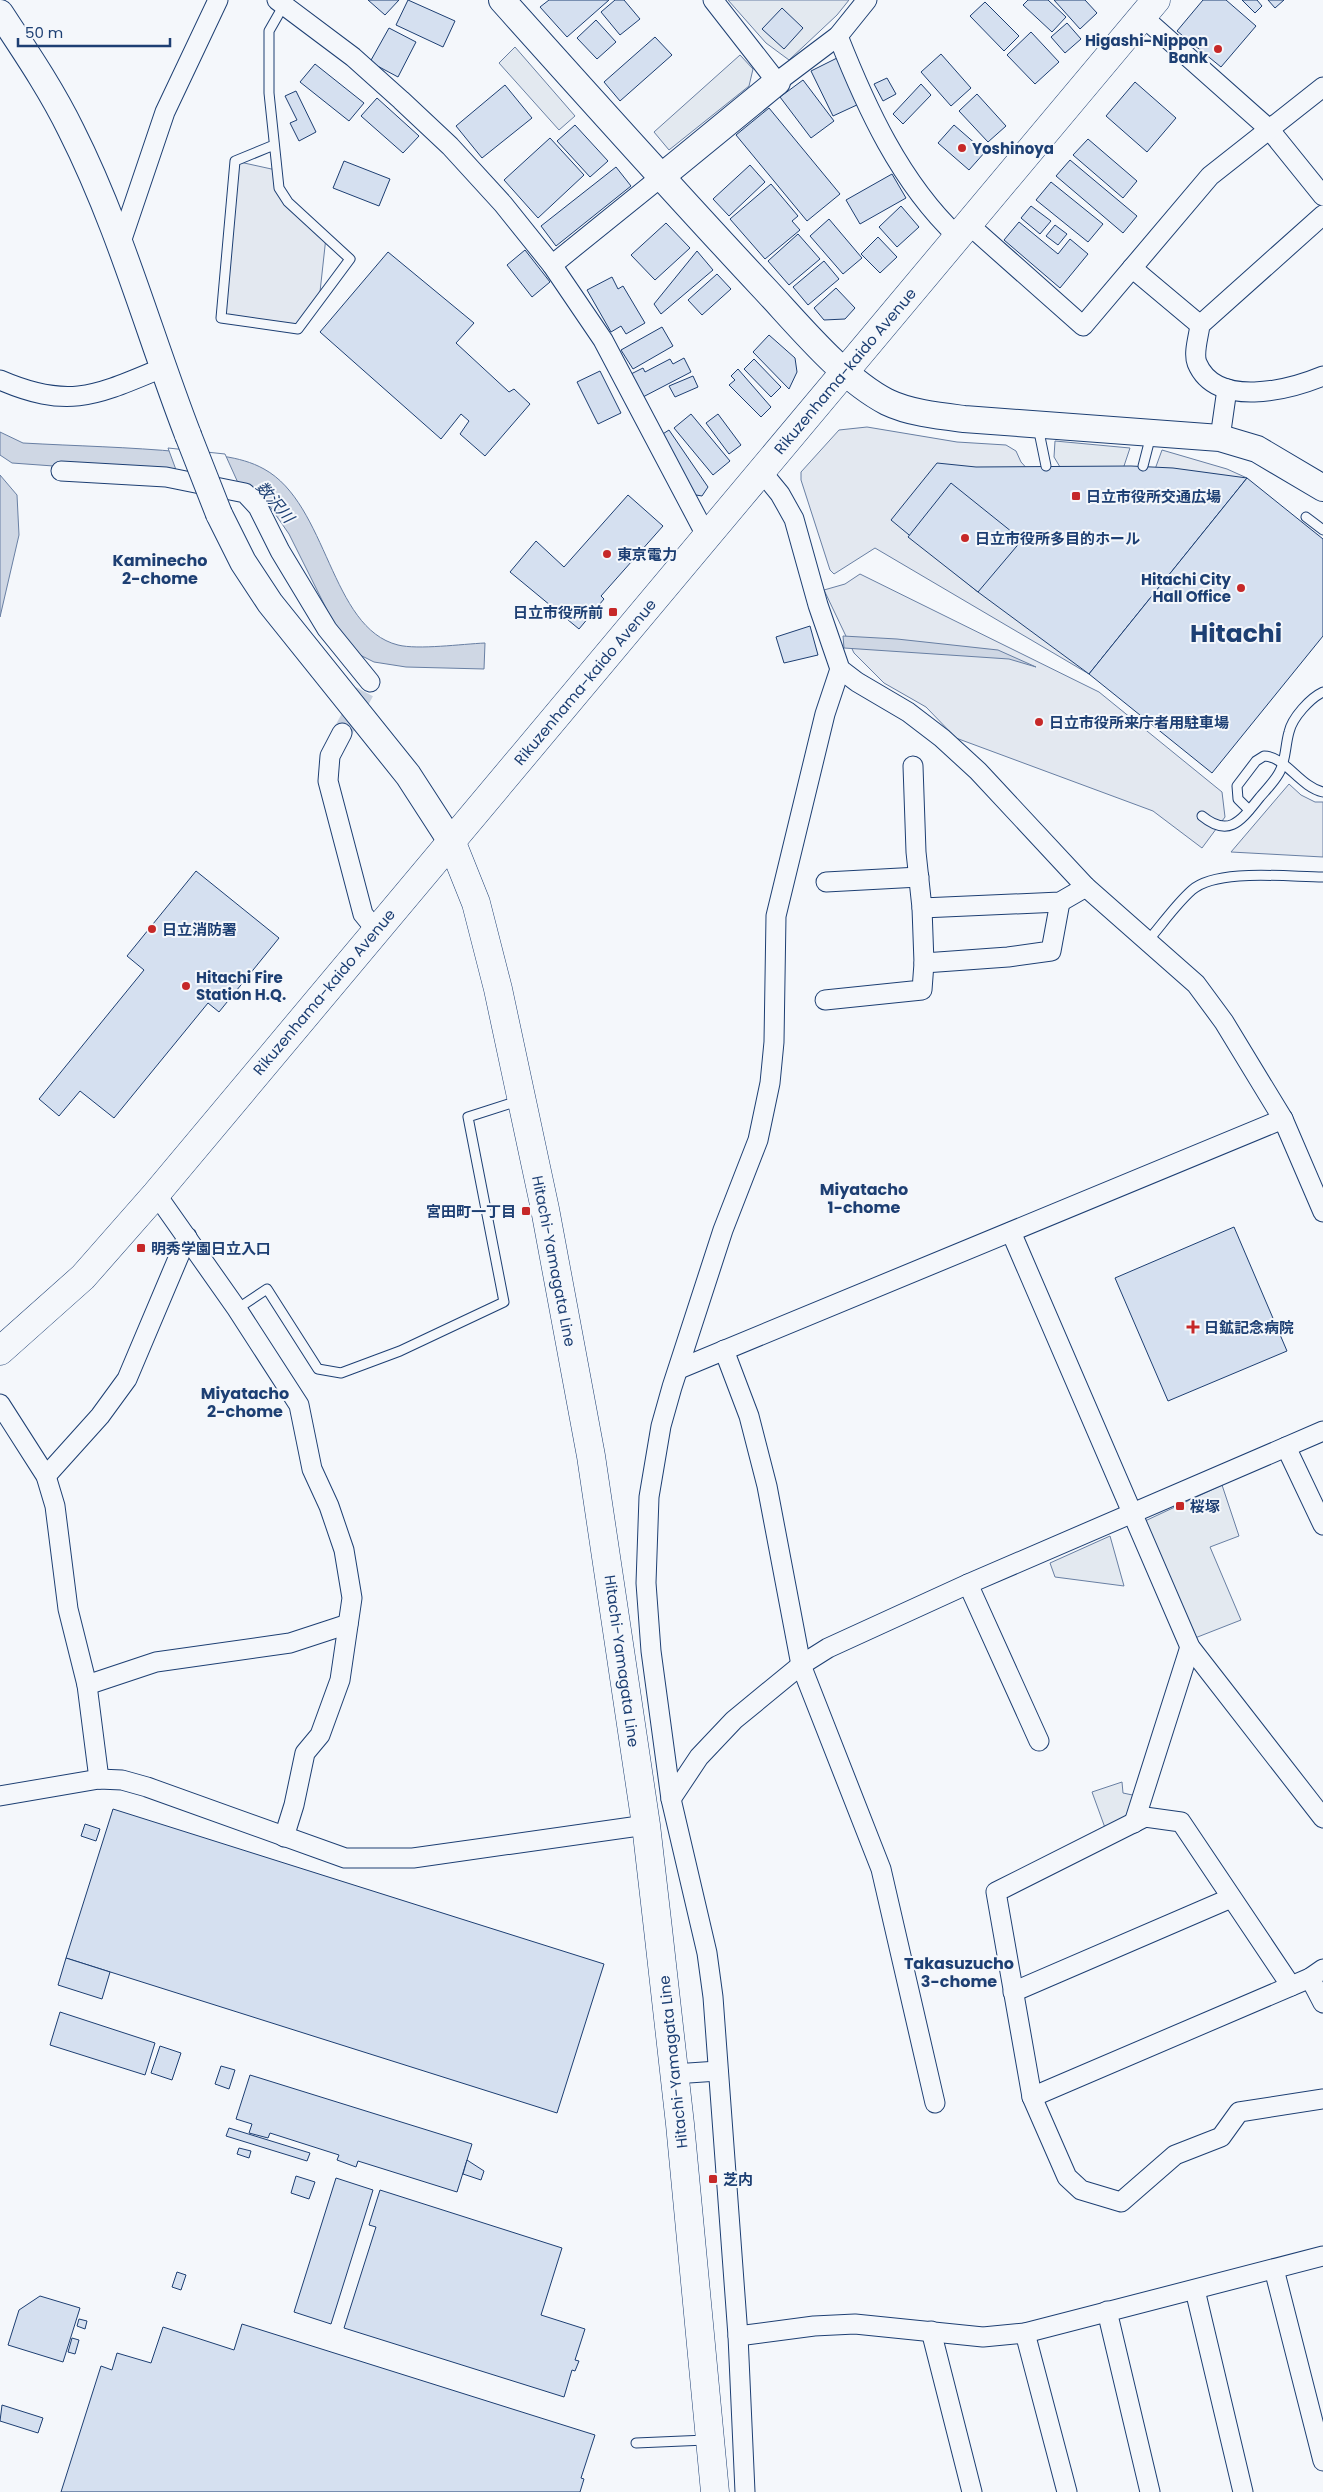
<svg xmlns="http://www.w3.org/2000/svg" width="1323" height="2492" viewBox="0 0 1323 2492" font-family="Poppins,'Noto Sans JP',sans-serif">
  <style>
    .green { fill: #e3e9f0; stroke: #687fa3 }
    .parking { fill: #e3e8f0; stroke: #687fa3 }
    .water { fill: #cfd7e4; stroke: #687fa3 }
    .pier { fill: #f4f7fb; stroke: #687fa3 }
    .building { fill: #d5e0f0; stroke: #1d3f73 }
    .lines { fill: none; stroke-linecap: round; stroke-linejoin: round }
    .street-tunnel { stroke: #c9d2e0; stroke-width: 19; stroke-dasharray: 19 9; stroke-linecap: butt }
    .lane-casing { stroke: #1d3f73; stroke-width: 11 }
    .street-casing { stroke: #1d3f73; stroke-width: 21 }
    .secondary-casing { stroke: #1d3f73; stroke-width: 28 }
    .primary-casing { stroke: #1d3f73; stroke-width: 29 }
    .highway-casing { stroke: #1d3f73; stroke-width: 29 }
    .lane { stroke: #f4f7fb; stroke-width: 9 }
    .street { stroke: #f4f7fb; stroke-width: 19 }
    .secondary { stroke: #f4f7fb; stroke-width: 26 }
    .primary { stroke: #f4f7fb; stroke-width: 28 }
    .highway { stroke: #f4f7fb; stroke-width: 28 }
    .secondary-bridge-casing { stroke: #1d3f73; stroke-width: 28; stroke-linecap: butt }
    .secondary-bridge { stroke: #f4f7fb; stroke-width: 26 }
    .poi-dot { fill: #c62828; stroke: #f4f7fb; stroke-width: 2 }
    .labels { text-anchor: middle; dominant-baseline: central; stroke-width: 4; stroke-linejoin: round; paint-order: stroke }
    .poi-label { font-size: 15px; font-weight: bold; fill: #1d3f73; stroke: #f4f7fb; text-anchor: start }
    .street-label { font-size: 15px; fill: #1d3f73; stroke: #f4f7fb }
    .water-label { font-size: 16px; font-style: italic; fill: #1d3f73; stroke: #f4f7fb }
    .neighbourhood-label { font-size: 16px; font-weight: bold; fill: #1d3f73; stroke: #f4f7fb }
    .town-label { font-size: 25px; font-weight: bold; fill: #1d3f73; stroke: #f4f7fb }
  </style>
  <rect width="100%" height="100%" fill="#f4f7fb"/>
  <g class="green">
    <path d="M 728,0 L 849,0 L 837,15 L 789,60 L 766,43 Z"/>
    <path d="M 515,47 L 575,116 L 559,130 L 499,63 Z"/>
    <path d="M 740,55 L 753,69 L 749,86 L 669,150 L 654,132 Z"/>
    <path d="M 1055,441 L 1130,448 L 1123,469 L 1063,472 L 1054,457 Z"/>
    <path d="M 1222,1485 L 1239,1536 L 1210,1547 L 1241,1620 L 1195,1638 L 1145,1521 Z"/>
    <path d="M 1110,1536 L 1124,1586 L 1055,1577 L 1050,1563 Z"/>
    <path d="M 1122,1782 L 1123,1793 L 1142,1797 L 1134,1823 L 1108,1836 L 1092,1792 Z"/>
  </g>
  <g class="parking">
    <path d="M 235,161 L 276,170 L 288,202 L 326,237 L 319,301 L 298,329 L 221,318 Z"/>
    <path d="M 867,427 L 957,442 L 1006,445 L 1016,451 L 1021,462 L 1042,485 L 1154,472 L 1162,450 L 1227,469 L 1247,478 L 1089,674 L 875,548 L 834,574 L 830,570 L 801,480 L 801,472 L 839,430 Z"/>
    <path d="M 860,574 L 1099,692 L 1222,792 L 1225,817 L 1202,848 L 1153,811 L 956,738 L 926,707 L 884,683 L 854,653 L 824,590 L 845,584 Z"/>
    <path d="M 1289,784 L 1301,795 L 1315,802 L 1323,802 L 1323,857 L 1231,852 Z"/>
  </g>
  <g class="water">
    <path d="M 0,432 L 23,443 C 76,446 130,447 182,452 C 209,455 239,455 264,469 C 328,504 330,628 398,645 C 418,650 462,644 485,643 L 484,669 L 406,667 L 374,662 L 358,654 L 335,626 L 289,534 L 271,508 L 261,495 L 238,482 L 164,474 L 12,463 L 0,455 Z"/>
    <path d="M 0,475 L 17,495 L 19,535 L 0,617 Z"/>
    <path d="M 843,636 L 897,639 L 998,650 L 1036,667 L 1009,659 L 844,648 Z"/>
  </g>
  <path class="pier" d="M 168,448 L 225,454 L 239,485 L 179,478 Z"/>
  <g class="building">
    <path d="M 368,0 L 399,0 L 385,15 Z"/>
    <path d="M 408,0 L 455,21 L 443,47 L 396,25 Z"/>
    <path d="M 549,0 L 609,0 L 567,37 L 540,7 Z"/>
    <path d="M 615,0 L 624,0 L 640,19 L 620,35 L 601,12 Z"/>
    <path d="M 1028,0 L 1048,0 L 1066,17 L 1052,32 L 1023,5 Z"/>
    <path d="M 1054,0 L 1085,0 L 1097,13 L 1080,29 Z"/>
    <path d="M 1203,0 L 1226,0 L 1256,26 L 1221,67 L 1177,31 Z"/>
    <path d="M 1242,0 L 1257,0 L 1262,6 L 1255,13 Z"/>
    <path d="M 1268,0 L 1284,0 L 1275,8 Z"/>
    <path d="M 985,2 L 1019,36 L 1004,51 L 970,16 Z"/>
    <path d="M 782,8 L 803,28 L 784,49 L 762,29 Z"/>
    <path d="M 596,20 L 616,42 L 597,59 L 577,38 Z"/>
    <path d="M 1067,23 L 1081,39 L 1065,53 L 1051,37 Z"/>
    <path d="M 389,28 L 416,42 L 398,77 L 370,62 Z"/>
    <path d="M 1031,32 L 1059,62 L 1035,84 L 1007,55 Z"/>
    <path d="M 655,37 L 672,55 L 620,101 L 604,82 Z"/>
    <path d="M 941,54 L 971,88 L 951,106 L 921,72 Z"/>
    <path d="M 837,58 L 859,104 L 833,116 L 811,71 Z"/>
    <path d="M 315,64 L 364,103 L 349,121 L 300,82 Z"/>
    <path d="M 887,78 L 896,94 L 883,101 L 874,84 Z"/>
    <path d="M 803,80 L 834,121 L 811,138 L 780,97 Z"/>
    <path d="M 1135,82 L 1176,118 L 1147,152 L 1106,116 Z"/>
    <path d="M 921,84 L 931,95 L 903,124 L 893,114 Z"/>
    <path d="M 505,85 L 532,118 L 482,158 L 456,126 Z"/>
    <path d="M 296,91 L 316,132 L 299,141 L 290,123 L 297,120 L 285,96 Z"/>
    <path d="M 977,94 L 1006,126 L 988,142 L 959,111 Z"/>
    <path d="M 377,98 L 419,136 L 403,153 L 361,116 Z"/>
    <path d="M 769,108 L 840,194 L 807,221 L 736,135 Z"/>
    <path d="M 575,125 L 608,161 L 590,177 L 557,141 Z"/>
    <path d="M 954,125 L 985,152 L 969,170 L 938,143 Z"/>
    <path d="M 550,138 L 584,175 L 538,218 L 504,180 Z"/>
    <path d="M 1088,139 L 1137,181 L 1123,198 L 1073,155 Z"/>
    <path d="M 1070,160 L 1137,216 L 1123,233 L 1056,176 Z"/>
    <path d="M 344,161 L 390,179 L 379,206 L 333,188 Z"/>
    <path d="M 750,165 L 765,182 L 729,216 L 713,199 Z"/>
    <path d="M 616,167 L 631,186 L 556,246 L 541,226 Z"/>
    <path d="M 892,174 L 906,198 L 860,224 L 846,200 Z"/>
    <path d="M 1051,182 L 1103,224 L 1088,242 L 1036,200 Z"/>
    <path d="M 771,184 L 798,216 L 792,221 L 800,230 L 765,259 L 730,219 Z"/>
    <path d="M 901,206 L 919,227 L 897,247 L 879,227 Z"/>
    <path d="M 1031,206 L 1051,221 L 1040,234 L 1021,218 Z"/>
    <path d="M 829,219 L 862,258 L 843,274 L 810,236 Z"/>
    <path d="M 1019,222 L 1058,254 L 1070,239 L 1088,254 L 1060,288 L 1004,240 Z"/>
    <path d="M 666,223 L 690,248 L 655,280 L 631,255 Z"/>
    <path d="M 1055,225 L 1067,234 L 1058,245 L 1046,236 Z"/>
    <path d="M 798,234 L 820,259 L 789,285 L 768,261 Z"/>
    <path d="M 878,237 L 897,257 L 880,273 L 861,254 Z"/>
    <path d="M 525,250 L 550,282 L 532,297 L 507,265 Z"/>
    <path d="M 697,251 L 713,270 L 661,314 L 654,304 Z"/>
    <path d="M 388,252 L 474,323 L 456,343 L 509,392 L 514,389 L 530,404 L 485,456 L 460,434 L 469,421 L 461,414 L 441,439 L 320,332 Z"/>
    <path d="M 824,261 L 839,279 L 808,305 L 793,287 Z"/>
    <path d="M 717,274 L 731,289 L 702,315 L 688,300 Z"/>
    <path d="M 612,277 L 618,289 L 623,286 L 645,323 L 626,334 L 621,326 L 611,332 L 587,290 Z"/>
    <path d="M 836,288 L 855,308 L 845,319 L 824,320 L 814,308 Z"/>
    <path d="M 662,327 L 673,346 L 633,369 L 621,350 Z"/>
    <path d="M 769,335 L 795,358 L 797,372 L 789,389 L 753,352 Z"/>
    <path d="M 684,358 L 691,372 L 641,398 L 629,375 L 643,368 L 645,372 L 670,359 L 673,364 Z"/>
    <path d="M 754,359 L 781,387 L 771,397 L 744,369 Z"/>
    <path d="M 738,369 L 771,407 L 761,417 L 729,385 L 735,380 L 731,376 Z"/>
    <path d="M 600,371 L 621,413 L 598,424 L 577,382 Z"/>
    <path d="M 693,376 L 698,387 L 675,397 L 669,386 Z"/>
    <path d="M 691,414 L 730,461 L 713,475 L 674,428 Z"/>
    <path d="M 718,414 L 741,445 L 729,454 L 706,423 Z"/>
    <path d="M 669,430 L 708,487 L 702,496 L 690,494 L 658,437 Z"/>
    <path d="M 937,463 L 976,467 L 1131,466 L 1173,468 L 1247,478 L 1089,674 L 978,592 L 891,520 Z"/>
    <path d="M 1247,478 L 1323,539 L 1323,636 L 1212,773 L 1089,674 Z"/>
    <path d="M 951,483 L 1022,540 L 978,592 L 908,537 Z"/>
    <path d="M 628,495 L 663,526 L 601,596 L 604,599 L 579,629 L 510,572 L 536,541 L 564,567 Z"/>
    <path d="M 810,626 L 818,655 L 784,663 L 776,637 Z"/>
    <path d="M 196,871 L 279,938 L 219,1012 L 208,1003 L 114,1118 L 80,1091 L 59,1116 L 39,1099 L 144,970 L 127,956 Z"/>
    <path d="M 1234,1227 L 1287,1351 L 1168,1401 L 1115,1278 Z"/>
    <path d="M 113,1809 L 604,1964 L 557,2113 L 66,1958 Z"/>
    <path d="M 85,1824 L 100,1829 L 96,1841 L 81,1836 Z"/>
    <path d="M 66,1958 L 110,1972 L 102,1999 L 58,1985 Z"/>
    <path d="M 60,2012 L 155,2043 L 145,2075 L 50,2045 Z"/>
    <path d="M 160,2046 L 181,2053 L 172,2080 L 151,2073 Z"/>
    <path d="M 221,2066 L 235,2070 L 229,2089 L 215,2084 Z"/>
    <path d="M 250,2075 L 472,2144 L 457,2192 L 358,2161 L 356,2167 L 337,2160 L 339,2155 L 270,2133 L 268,2138 L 249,2133 L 252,2124 L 236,2119 Z"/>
    <path d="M 229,2128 L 310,2153 L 307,2161 L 226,2136 Z"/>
    <path d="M 239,2148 L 251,2151 L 249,2158 L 237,2154 Z"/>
    <path d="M 467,2160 L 484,2171 L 481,2180 L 463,2174 Z"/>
    <path d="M 296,2176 L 315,2182 L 309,2199 L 291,2193 Z"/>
    <path d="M 336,2178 L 373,2190 L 331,2324 L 294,2312 Z"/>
    <path d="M 380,2190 L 562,2248 L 541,2315 L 585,2329 L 575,2360 L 579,2361 L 575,2371 L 572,2370 L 564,2397 L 344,2328 L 376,2227 L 369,2225 Z"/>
    <path d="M 177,2272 L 186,2275 L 181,2290 L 172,2287 Z"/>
    <path d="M 40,2296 L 80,2308 L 63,2362 L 8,2345 L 19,2310 Z"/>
    <path d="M 79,2319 L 87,2321 L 85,2329 L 77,2326 Z"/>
    <path d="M 242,2324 L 595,2435 L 581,2478 L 584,2479 L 580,2492 L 61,2492 L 101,2366 L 112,2370 L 117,2353 L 151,2363 L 163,2327 L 234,2350 Z"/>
    <path d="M 72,2338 L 79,2340 L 75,2354 L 68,2352 Z"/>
    <path d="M 2,2405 L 43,2418 L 38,2433 L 0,2421 Z"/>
  </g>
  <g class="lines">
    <path class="street-tunnel" d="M 342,733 L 370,682"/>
    <g class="lane-casing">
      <g id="lane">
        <path d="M 274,145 L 235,161 L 221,318 L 298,329 L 350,259 L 288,202 L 279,188 L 269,93 L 269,31 L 285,3"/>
        <path d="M 1038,427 L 1046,466"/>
        <path d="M 1143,466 L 1151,435"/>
        <path d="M 1306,517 L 1323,530"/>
        <path d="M 1249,810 L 1238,799 L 1237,786 L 1256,761 L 1264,756 C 1285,756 1300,787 1323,792"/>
        <path d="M 1202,816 C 1230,839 1242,819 1260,797 C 1266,790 1274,782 1279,773 C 1286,761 1285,746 1289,732 C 1292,718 1310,698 1323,692"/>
        <path d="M 1146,943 C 1161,926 1175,905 1192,890 C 1217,868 1289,877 1323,877"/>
        <path d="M 237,1309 L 267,1289 L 318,1369 L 341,1373 L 400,1351 L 504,1302 L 468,1117 L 518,1101"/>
        <path d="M 636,2443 L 706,2440"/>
      </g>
    </g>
    <g class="street-casing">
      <g id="street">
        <path d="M 277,0 L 353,57 L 401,100 L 450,146 L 503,204 L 552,265 L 603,340 L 707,537"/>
        <path d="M 713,0 L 777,82 L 838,36 L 867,0"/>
        <path d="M 1143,17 L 1269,129 L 1323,196"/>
        <path d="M 838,36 C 866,107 900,182 957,236"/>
        <path d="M 1323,215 L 1200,325 C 1199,335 1193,353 1197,363 C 1216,409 1289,390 1323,376"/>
        <path d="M 968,224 L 1083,326 L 1210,176 L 1323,87"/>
        <path d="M 120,245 L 165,112 L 218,0"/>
        <path d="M 552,265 L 661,177"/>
        <path d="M 1132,268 L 1200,325"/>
        <path d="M 0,380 C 69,410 97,395 162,368"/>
        <path d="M 1220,438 L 1227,389"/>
        <path d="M 61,471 L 166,477 L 245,493 L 258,507 L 280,551 L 327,629 L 370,682"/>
        <path d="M 762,472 L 780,494 L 794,519 L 818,605 L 840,669 L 857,682 L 908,712 L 942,738 L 978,771 L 1086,887 L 1196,984 L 1224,1022 L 1283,1119 L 1323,1212"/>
        <path d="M 342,733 L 330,756 L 328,781 L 363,914 L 376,930"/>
        <path d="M 913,766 L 916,852 L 922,908 L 1060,902 L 1086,887"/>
        <path d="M 826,882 L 919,877"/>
        <path d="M 922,908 L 924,963 L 1008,957 L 1051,951 L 1060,902"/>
        <path d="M 825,1000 L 922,990 L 924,963"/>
        <path d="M 156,1194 L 237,1309 L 299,1405 L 312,1469 L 329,1506 L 344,1550 L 352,1598 L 340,1680 L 320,1735 L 305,1753 L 294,1805 L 284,1837"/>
        <path d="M 1011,1232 L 1190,1647 L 1323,1818"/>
        <path d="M 724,1350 L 749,1416 L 767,1486 L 801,1665 L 881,1869 L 935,2103"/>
        <path d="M 679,1369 L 1283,1119"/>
        <path d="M 0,1404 L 46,1476 L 55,1506 L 68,1609 L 87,1685 L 99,1779"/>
        <path d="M 1286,1447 L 1323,1525"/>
        <path d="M 46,1476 L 100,1416 L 127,1379 L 187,1237"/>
        <path d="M 968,1584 L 1039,1741"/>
        <path d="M 87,1685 L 156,1662 L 290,1643 L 348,1624"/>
        <path d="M 0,1796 L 99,1779 L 122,1780 L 147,1787 L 345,1858 L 413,1858 L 646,1825"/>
        <path d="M 671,1799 L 699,1757 L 734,1720 L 801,1665 L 828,1648 L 968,1584 L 1323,1431"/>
        <path d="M 1134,1823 L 1190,1647"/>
        <path d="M 1310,1978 L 1323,2003"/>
        <path d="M 1291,1986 L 1181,1822 L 1145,1817 L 996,1892 L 1032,2097 L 1067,2177 L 1081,2190 L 1121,2202 L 1175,2155 L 1221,2137 L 1239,2112 L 1323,2099"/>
        <path d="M 1013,1992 L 1231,1898"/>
        <path d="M 674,2074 L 718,2071"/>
        <path d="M 1032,2097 L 1310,1978 L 1323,1969"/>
        <path d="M 1274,2269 L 1323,2461"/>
        <path d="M 1195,2290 L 1243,2492"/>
        <path d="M 1107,2311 L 1150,2492"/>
        <path d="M 931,2331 L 972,2492"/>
        <path d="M 1025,2333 L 1067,2492"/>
        <path d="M 738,2336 L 814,2326 L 855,2324 L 983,2337 L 1025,2333 L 1323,2256"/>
        <path d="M 745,2492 L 738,2336 L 713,1997 L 707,1953 L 671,1799 L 651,1651 L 646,1583 L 649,1497 L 661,1426 L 672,1387 L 723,1230 L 758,1140 L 770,1083 L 774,1042 L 776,916 L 825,714 L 840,669"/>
      </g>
    </g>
    <g class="secondary-casing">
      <g id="secondary">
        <path d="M 502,0 C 588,96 674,192 762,286 C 797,323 841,378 887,402 C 910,413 939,416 964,419 L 1220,438 L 1257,449 L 1323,488"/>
        <path d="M 0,13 C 25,51 51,89 71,130 C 120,227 149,334 188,435"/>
        <path d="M 661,177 L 777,82"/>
        <path d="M 219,514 L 243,562 L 270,603 L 408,775 L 452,843"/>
      </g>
    </g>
    <g class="primary-casing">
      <path id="primary" d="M 452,843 L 476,903 L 498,989 L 545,1209 L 591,1456 L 646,1825 L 658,1929 L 680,2124 L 715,2492"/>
    </g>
    <g class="highway-casing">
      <path id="highway" d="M 0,1351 L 83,1277 L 156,1194 L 1156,0"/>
    </g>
    <use href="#lane" class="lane"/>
    <use href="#street" class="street"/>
    <use href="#secondary" class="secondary"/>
    <use href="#primary" class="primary"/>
    <use href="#highway" class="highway"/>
    <g class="secondary-bridge-casing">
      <path id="secondary-bridge" d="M 188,435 L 219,514"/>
    </g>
    <use href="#secondary-bridge" class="secondary-bridge"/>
  </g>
  <g class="poi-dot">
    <circle cx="1218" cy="49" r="5"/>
    <circle cx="962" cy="148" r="5"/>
    <rect x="1071" y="491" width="10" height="10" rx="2.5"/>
    <circle cx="965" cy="538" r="5"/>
    <circle cx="607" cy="554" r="5"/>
    <circle cx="1241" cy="588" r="5"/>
    <rect x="608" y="607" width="10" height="10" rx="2.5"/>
    <circle cx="1039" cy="722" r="5"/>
    <circle cx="152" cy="929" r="5"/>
    <circle cx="186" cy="986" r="5"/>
    <rect x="521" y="1206" width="10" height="10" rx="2.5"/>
    <rect x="136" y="1243" width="10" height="10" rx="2.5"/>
    <path d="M1190.5 1319.5h5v5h5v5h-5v5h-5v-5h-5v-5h5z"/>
    <rect x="1175" y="1501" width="10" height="10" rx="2.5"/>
    <rect x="708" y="2174" width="10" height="10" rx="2.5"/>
  </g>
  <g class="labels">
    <g class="poi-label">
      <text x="1208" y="40" text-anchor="end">Higashi-Nippon<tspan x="1208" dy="17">Bank</tspan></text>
      <text x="972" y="148">Yoshinoya</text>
      <text x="1086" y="496">日立市役所交通広場</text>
      <text x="975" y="538">日立市役所多目的ホール</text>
      <text x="617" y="554">東京電力</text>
      <text x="1231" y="579" text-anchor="end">Hitachi City<tspan x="1231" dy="17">Hall Office</tspan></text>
      <text x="603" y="612" text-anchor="end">日立市役所前</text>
      <text x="1049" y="722">日立市役所来庁者用駐車場</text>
      <text x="162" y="929">日立消防署</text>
      <text x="196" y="977">Hitachi Fire<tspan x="196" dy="17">Station H.Q.</tspan></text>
      <text x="516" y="1211" text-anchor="end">宮田町一丁目</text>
      <text x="151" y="1248">明秀学園日立入口</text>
      <text x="1204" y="1327">日鉱記念病院</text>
      <text x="1190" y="1506">桜塚</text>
      <text x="723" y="2179">芝内</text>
    </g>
    <g class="street-label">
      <text transform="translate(845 371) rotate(-50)">Rikuzenhama-kaido Avenue</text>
      <text transform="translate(585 682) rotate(-50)">Rikuzenhama-kaido Avenue</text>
      <text transform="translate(324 992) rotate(-50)">Rikuzenhama-kaido Avenue</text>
      <text transform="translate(554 1261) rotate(79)">Hitachi-Yamagata Line</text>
      <text transform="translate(622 1661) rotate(82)">Hitachi-Yamagata Line</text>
      <text transform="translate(673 2062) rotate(-96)">Hitachi-Yamagata Line</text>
    </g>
    <g class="water-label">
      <text transform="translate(275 502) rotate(50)">数沢川</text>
    </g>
    <g class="neighbourhood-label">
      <text x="160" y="560">Kaminecho<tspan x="160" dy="18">2-chome</tspan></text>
      <text x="864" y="1189">Miyatacho<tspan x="864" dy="18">1-chome</tspan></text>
      <text x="245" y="1393">Miyatacho<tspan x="245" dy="18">2-chome</tspan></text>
      <text x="959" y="1963">Takasuzucho<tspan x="959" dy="18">3-chome</tspan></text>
    </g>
    <g class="town-label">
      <text x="1236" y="633">Hitachi</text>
    </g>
  </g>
  <path d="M18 38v8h152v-8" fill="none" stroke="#1d3f73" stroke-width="2.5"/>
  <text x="25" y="38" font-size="15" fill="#1d3f73" stroke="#f4f7fb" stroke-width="4" paint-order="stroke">50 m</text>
</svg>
